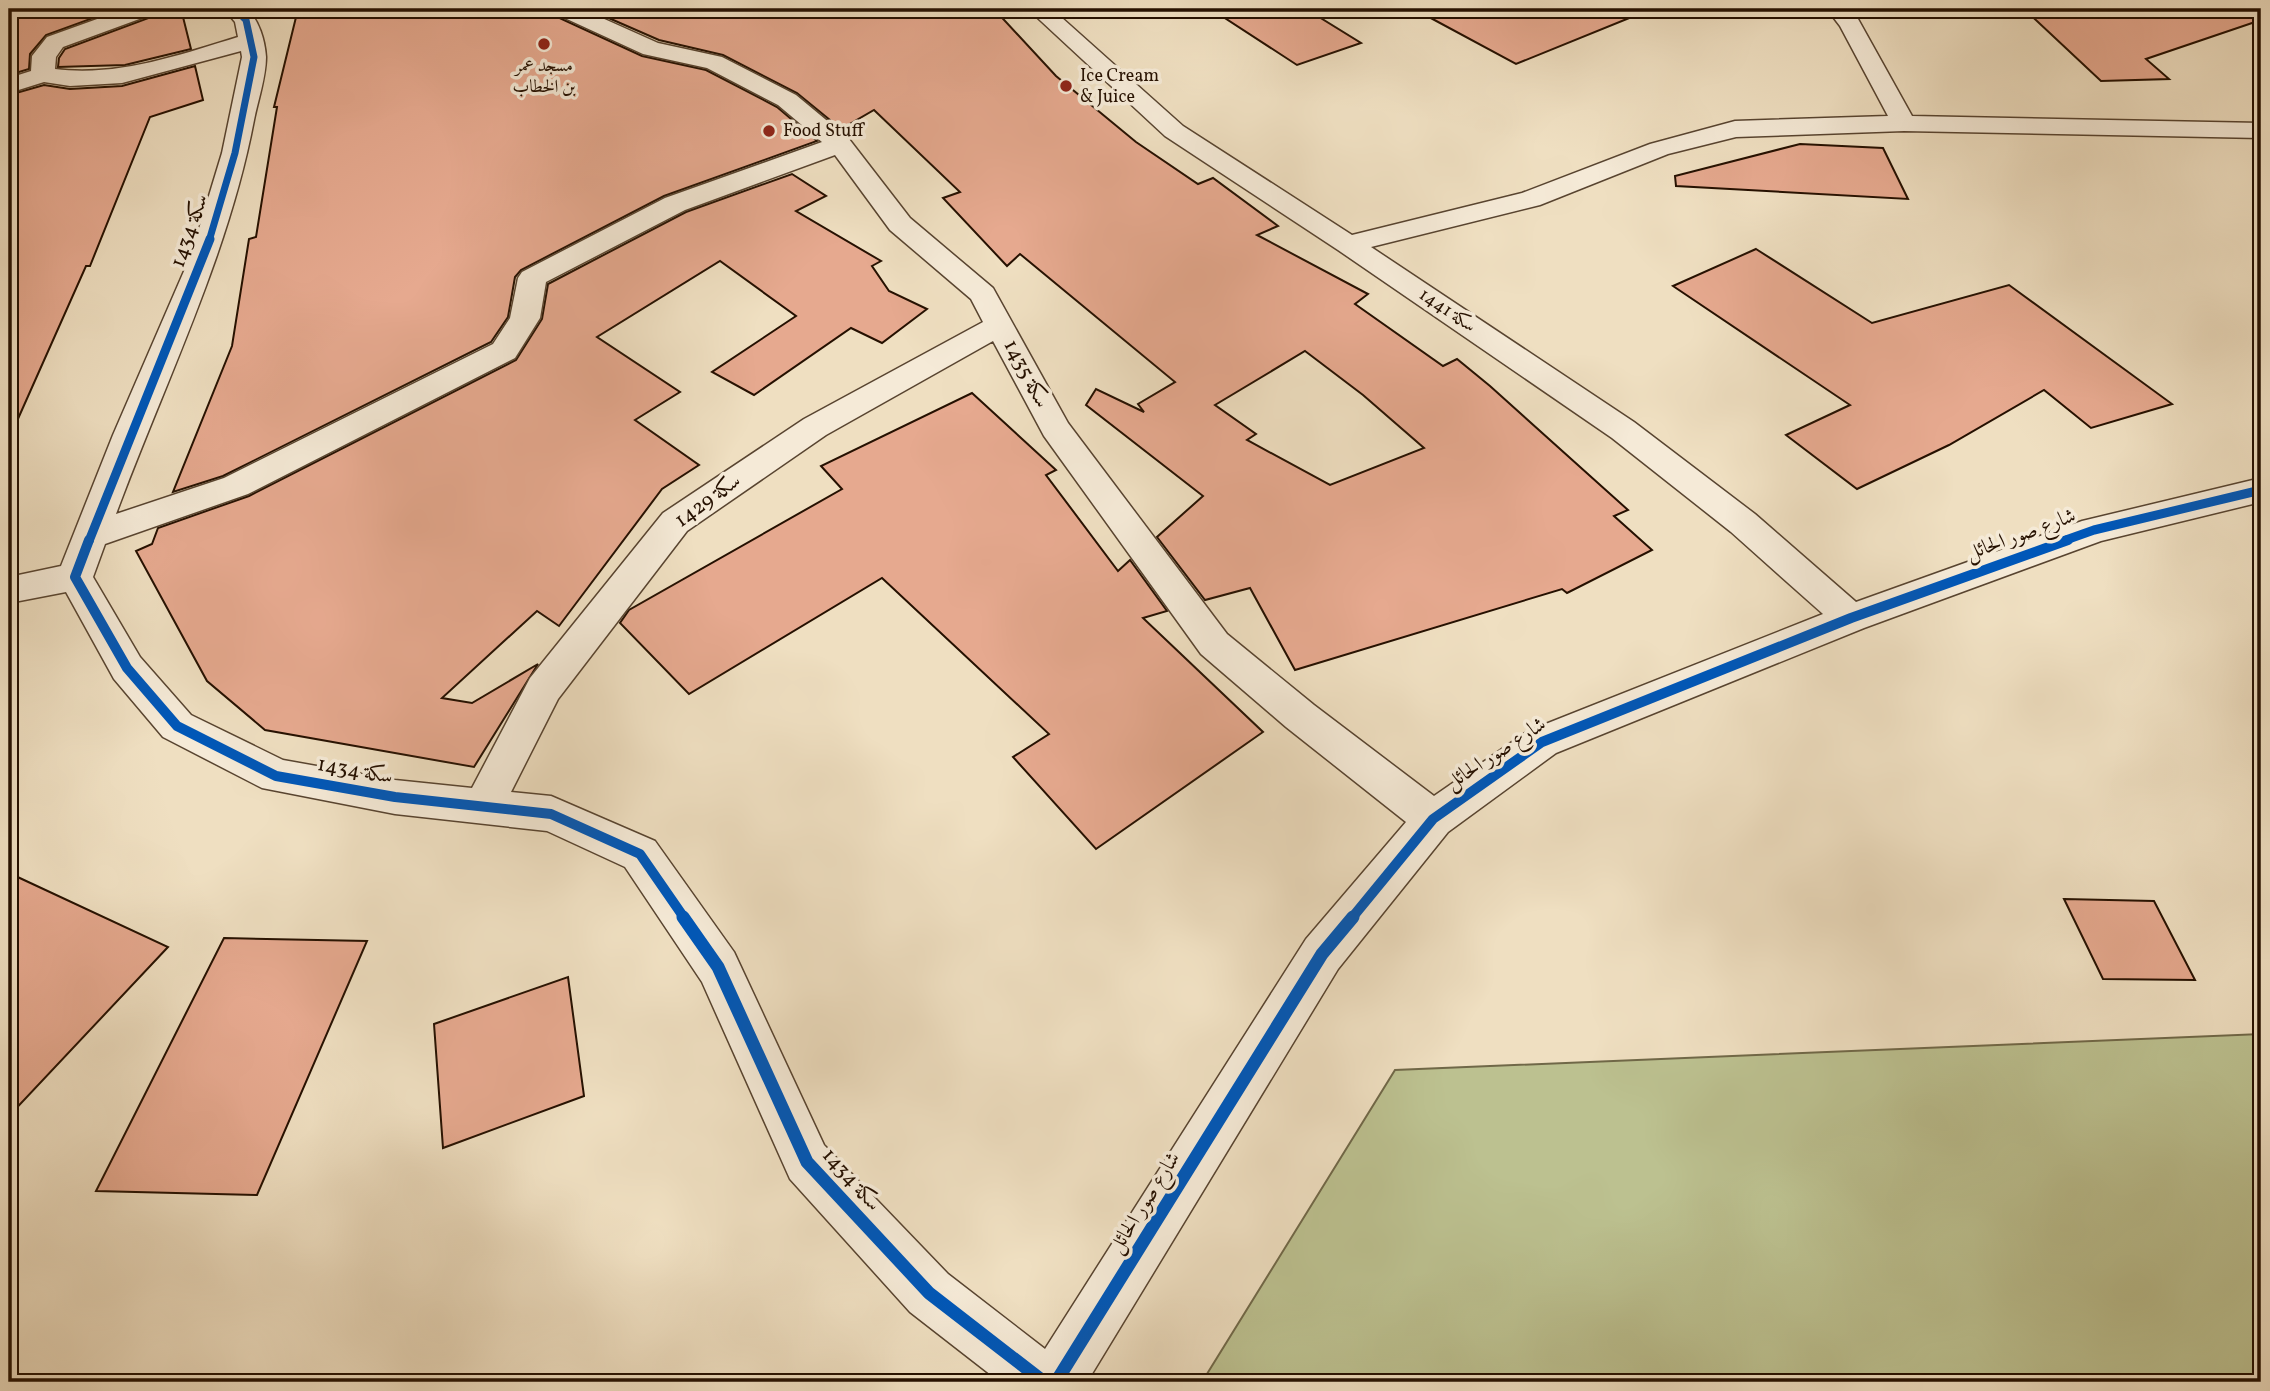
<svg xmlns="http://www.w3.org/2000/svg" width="2270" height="1391" viewBox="0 0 2270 1391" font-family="Vollkorn,Amiri,serif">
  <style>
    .green { fill: #bcc190; stroke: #706848; stroke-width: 2 }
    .building { fill: #e6a98f; stroke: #251000; stroke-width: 2; fill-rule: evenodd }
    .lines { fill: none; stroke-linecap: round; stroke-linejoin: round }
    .minor-casing { stroke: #584430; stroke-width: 3 }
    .minor { fill: #f5ead7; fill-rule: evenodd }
    .cycleway-far3-casing { stroke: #f5ead7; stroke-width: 10 }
    .cycleway-far2-casing { stroke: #f5ead7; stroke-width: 12 }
    .cycleway-far1-casing { stroke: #f5ead7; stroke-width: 15 }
    .cycleway-casing { stroke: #f5ead7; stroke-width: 18 }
    .cycleway-far3 { stroke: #0057b8; stroke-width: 7 }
    .cycleway-far2 { stroke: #0057b8; stroke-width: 9 }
    .cycleway-far1 { stroke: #0057b8; stroke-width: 10 }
    .cycleway { stroke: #0057b8; stroke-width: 13 }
    .poi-dot { fill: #8f2418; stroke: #f5ead7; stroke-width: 2.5 }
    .labels { text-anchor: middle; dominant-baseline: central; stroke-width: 7; stroke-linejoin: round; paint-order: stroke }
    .far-poi-label { font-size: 18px; fill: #251000; stroke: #f5ead7; text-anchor: start }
    .far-street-label { font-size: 18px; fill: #251000; stroke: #f5ead7 }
    .street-label { font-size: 21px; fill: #251000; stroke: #f5ead7 }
  </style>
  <rect width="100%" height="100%" fill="#efdfc1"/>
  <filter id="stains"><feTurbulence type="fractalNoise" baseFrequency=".00286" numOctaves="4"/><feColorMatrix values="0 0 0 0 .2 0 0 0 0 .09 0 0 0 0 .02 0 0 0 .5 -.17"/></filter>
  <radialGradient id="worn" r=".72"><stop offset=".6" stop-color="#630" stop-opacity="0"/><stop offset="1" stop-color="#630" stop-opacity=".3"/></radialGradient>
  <path class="green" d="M 2261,1034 L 2261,1382 L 1202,1382 L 1395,1070 Z"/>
  <g class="building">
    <path d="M 9,9 L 118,9 L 46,35 L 30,54 L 29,69 L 9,75 Z"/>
    <path d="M 159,9 L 181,9 L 191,49 L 125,65 L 58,67 L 59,58 L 65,49 L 154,16 Z"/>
    <path d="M 298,9 L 550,9 L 555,16 L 642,56 L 706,70 L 777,107 L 817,141 L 664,196 L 521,270 L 515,277 L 508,317 L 491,342 L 223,476 L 173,492 L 232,346 L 249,239 L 256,237 L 277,107 L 274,107 Z"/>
    <path d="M 588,9 L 994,9 L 1056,76 L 1136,142 L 1198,184 L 1213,178 L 1278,226 L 1257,235 L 1368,294 L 1355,304 L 1443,366 L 1457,359 L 1490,386 L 1628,510 L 1614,516 L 1652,550 L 1567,593 L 1562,589 L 1295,670 L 1250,588 L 1205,600 L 1157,537 L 1203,496 L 1086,405 L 1096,389 L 1144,412 L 1138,404 L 1175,382 L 1020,254 L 1007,266 L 943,198 L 960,192 L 874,110 L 841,129 L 797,93 L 723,55 L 659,40 ZM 1305,351 L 1363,395 L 1424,448 L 1330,485 L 1247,440 L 1256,434 L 1215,405 Z"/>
    <path d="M 1211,9 L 1306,9 L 1361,43 L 1297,65 Z"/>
    <path d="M 1414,9 L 1649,9 L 1649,10 L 1516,64 Z"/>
    <path d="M 2024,9 L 2261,9 L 2261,20 L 2146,59 L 2169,79 L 2101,81 Z"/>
    <path d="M 195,66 L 203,100 L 150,117 L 90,266 L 86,266 L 9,439 L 9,95 L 44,85 L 70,89 L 122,86 Z"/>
    <path d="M 1800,144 L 1883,148 L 1908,199 L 1676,186 L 1675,176 Z"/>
    <path d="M 792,174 L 826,196 L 796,211 L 881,261 L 872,266 L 889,291 L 927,309 L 882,343 L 851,328 L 754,395 L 712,372 L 796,316 L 720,261 L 597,337 L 680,392 L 635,420 L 699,465 L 662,489 L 559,626 L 537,611 L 442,698 L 472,703 L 538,664 L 474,767 L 265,730 L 207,681 L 136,551 L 152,544 L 158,528 L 249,496 L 516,360 L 542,319 L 548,284 L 686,212 Z"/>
    <path d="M 1756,249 L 1872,323 L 2009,285 L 2172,404 L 2091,428 L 2044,390 L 1949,445 L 1857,489 L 1786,435 L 1850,405 L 1673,286 Z"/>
    <path d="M 972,393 L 1056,470 L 1046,475 L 1118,571 L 1130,560 L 1167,611 L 1143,618 L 1263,732 L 1096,849 L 1013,757 L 1049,734 L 882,578 L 689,694 L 620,623 L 629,610 L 842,489 L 821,466 Z"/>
    <path d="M 9,873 L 168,947 L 9,1116 Z"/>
    <path d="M 2064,899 L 2154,901 L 2195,980 L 2103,979 Z"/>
    <path d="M 224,938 L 367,941 L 257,1195 L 96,1191 Z"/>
    <path d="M 568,977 L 584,1096 L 443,1148 L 434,1024 Z"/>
  </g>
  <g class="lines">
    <g class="minor-casing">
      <path id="minor" d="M 125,9 L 156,9 L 153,14 L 63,47 L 56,57 L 55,69 C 118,77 179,55 238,37 L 235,22 L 224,9 L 247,9 C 259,20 265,41 266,57 C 266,77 258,100 254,120 C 228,257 164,384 116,514 L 224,478 L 493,344 L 510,318 L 518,278 L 522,272 L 665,198 L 822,142 L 778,105 L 707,68 L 643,54 L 556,14 L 553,9 L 582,9 L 658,43 L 722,57 L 796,95 L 849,139 L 910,218 L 993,288 L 1068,423 L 1227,634 L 1314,705 L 1434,796 L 1528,731 L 1823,614 L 1731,532 L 1612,438 L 1338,250 L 1165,136 L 1028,9 L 1052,9 L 1183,126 L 1352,235 L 1522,193 L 1650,144 L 1735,121 L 1888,116 L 1840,26 L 1827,9 L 1850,9 L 1858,19 L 1912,116 L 2261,123 L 2261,138 L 1904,131 L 1736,137 L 1668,154 L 1540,205 L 1371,247 L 1634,422 L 1755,514 L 1856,602 L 2082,521 L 2261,478 L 2261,502 L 2101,541 L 1864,628 L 1556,753 L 1448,832 L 1338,969 L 1087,1382 L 1000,1382 L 910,1312 L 790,1179 L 702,982 L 625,867 L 547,831 L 395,814 L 262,788 L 163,737 L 114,679 L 66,592 L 9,603 L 9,577 L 61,566 L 113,435 L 191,255 L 222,153 L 242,57 L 241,51 L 122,83 L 70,86 L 44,82 L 9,93 L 9,78 L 31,71 L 32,56 L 47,37 ZM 835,155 L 890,230 L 971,299 L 983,322 L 804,419 L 663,513 L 530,678 L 472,788 L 395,780 L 283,760 L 191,715 L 140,657 L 93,577 L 105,544 L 248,494 L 515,358 L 540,318 L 546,282 L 685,210 ZM 993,341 L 1044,436 L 1201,654 L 1286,727 L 1406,822 L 1306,939 L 1045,1349 L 948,1274 L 824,1145 L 734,952 L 655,841 L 551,796 L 511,792 L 558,699 L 687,531 L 826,435 Z"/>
    </g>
    <use href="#minor" class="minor"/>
    <g class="cycleway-far3-casing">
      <path id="cycleway-far3" d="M 209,241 L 235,153 L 254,57 L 246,20 L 235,9"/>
    </g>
    <g class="cycleway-far2-casing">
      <g id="cycleway-far2">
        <path d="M 89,541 L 210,239"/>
        <path d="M 2063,541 L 2094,530 L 2261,490"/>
      </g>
    </g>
    <g class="cycleway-far1-casing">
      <g id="cycleway-far1">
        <path d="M 89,540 L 75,577 L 127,668 L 177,726 L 276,776 L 395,797 L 551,814 L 640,854 L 685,919"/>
        <path d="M 1351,919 L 1433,819 L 1542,742 L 1851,618 L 2068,540"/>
      </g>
    </g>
    <g class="cycleway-casing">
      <g id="cycleway">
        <path d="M 683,917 L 718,967 L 807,1162 L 929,1293 L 1044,1382"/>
        <path d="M 1056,1382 L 1322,954 L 1353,917"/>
      </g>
    </g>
    <use href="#cycleway-far3" class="cycleway-far3"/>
    <use href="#cycleway-far2" class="cycleway-far2"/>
    <use href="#cycleway-far1" class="cycleway-far1"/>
    <use href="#cycleway" class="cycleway"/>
  </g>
  <g class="poi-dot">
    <circle cx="544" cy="44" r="7"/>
    <circle cx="1066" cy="86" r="7"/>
    <circle cx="769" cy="131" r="7"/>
  </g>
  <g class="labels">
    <g class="far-poi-label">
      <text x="544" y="66" text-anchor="middle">مسجد عمر<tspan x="544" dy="21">بن الخطاب</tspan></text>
      <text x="1080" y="76">Ice Cream<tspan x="1080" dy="21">&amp; Juice</tspan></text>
      <text x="783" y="131">Food Stuff</text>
    </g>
    <g class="far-street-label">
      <text transform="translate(1447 311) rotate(34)">سكة 1441</text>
    </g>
    <g class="street-label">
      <text transform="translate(190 231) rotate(-71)">سكة 1434</text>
      <text transform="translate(1026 374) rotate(62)">سكة 1435</text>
      <text transform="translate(708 501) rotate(-36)">سكة 1429</text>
      <text transform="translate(2021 535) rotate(-20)">شارع صور الحائل</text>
      <text transform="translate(1496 754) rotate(-33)">شارع صور الحائل</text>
      <text transform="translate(355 771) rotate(10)">سكة 1434</text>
      <text transform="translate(851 1180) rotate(48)">سكة 1434</text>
      <text transform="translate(1145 1203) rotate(-58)">شارع صور الحائل</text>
    </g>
  </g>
  <rect width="2270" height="1391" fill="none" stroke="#efdfc1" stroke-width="35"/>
  <rect x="10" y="10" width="2249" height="1370" fill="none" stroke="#251000" stroke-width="3.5"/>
  <rect x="18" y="18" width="2235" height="1356" fill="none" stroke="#251000" stroke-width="2"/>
  <rect width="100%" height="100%" filter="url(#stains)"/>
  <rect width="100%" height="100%" fill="url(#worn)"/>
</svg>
